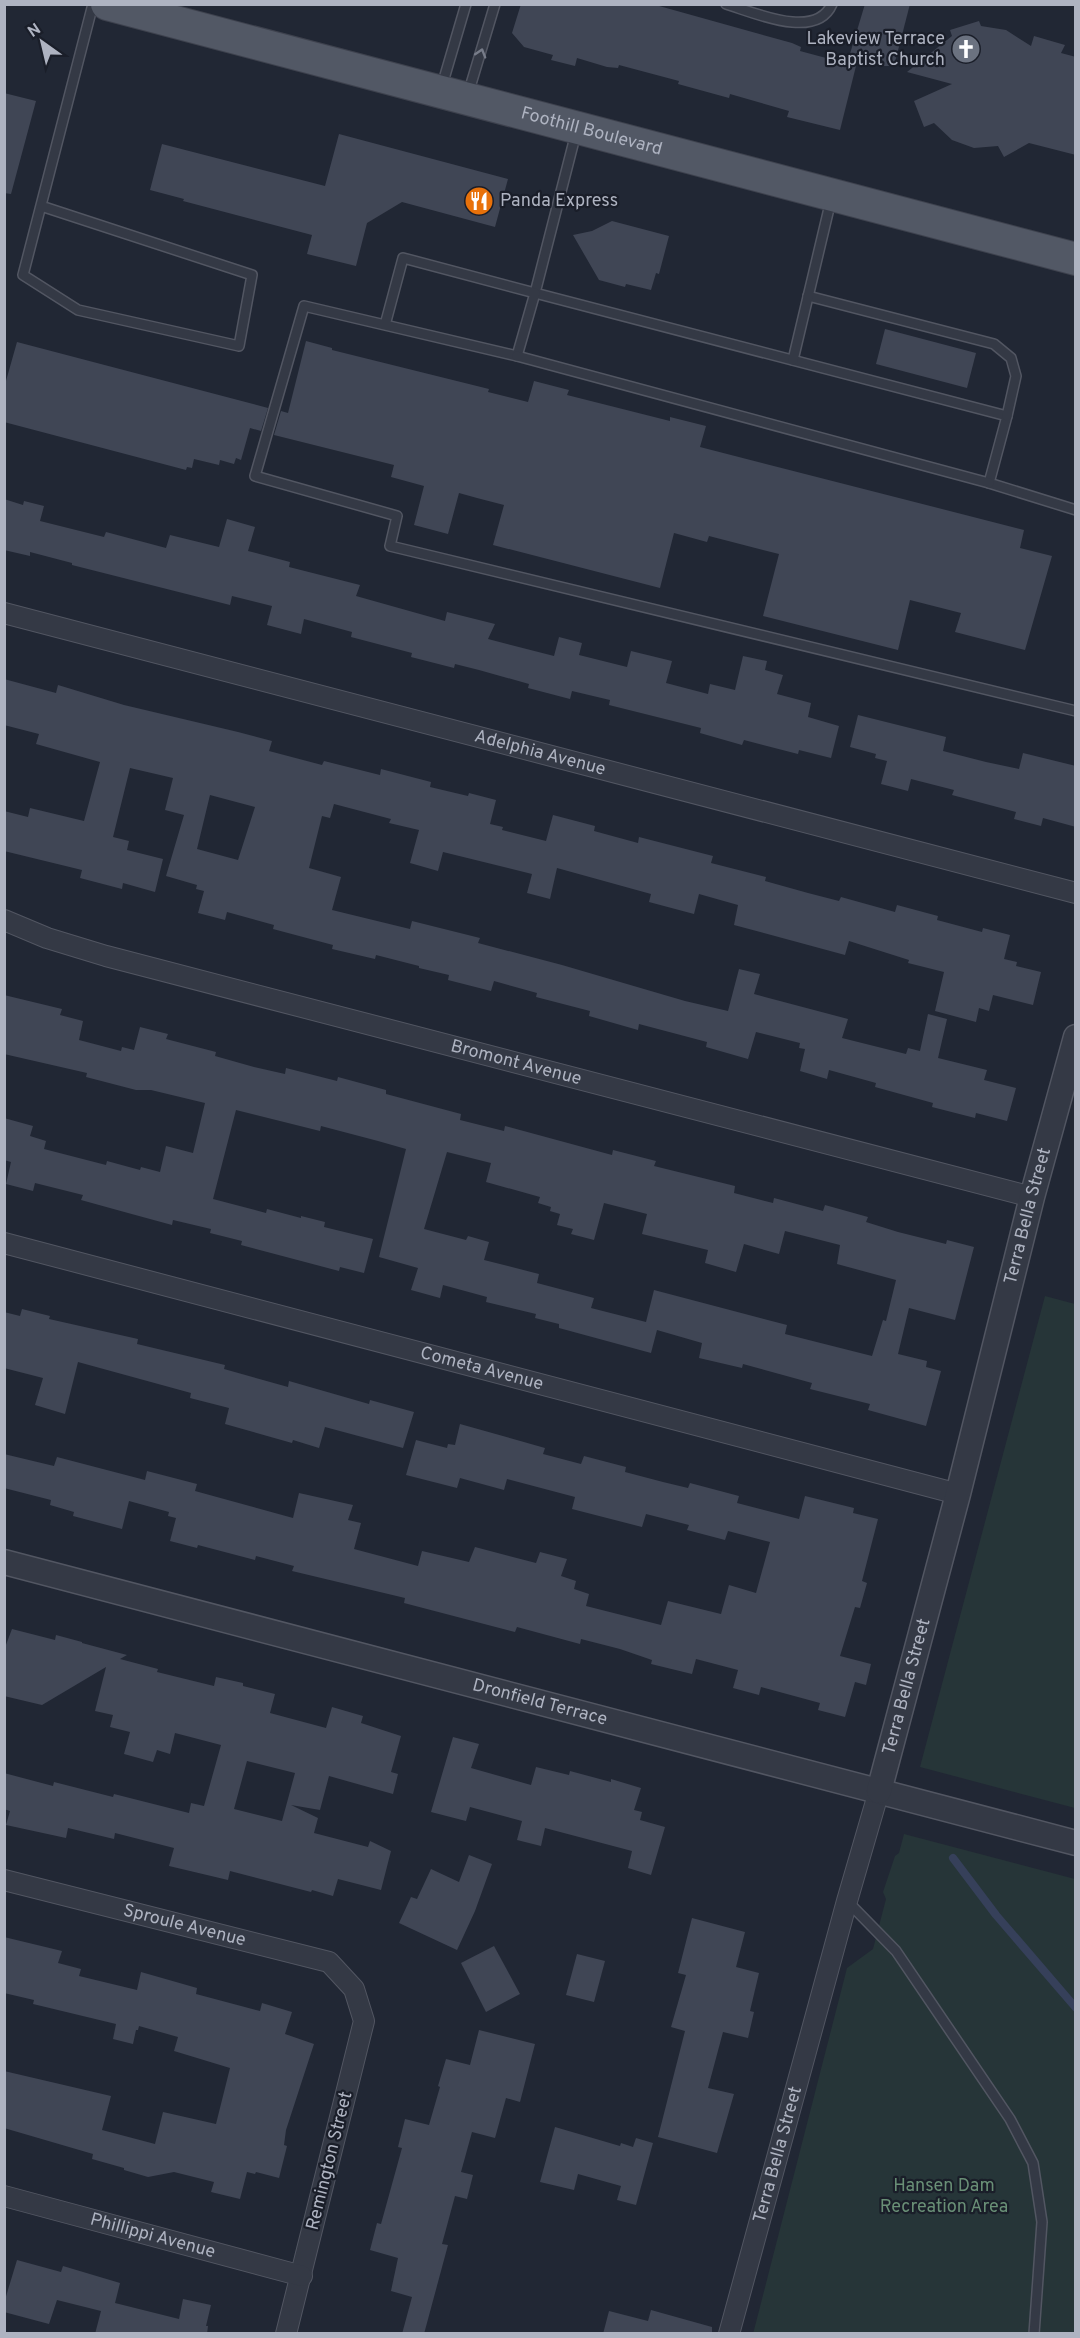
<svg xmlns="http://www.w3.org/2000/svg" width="1080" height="2338" viewBox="0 0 1080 2338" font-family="Overpass,sans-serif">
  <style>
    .green { fill: #263538 }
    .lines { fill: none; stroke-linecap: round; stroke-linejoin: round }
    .stream { stroke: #36405a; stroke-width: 8 }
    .building { fill: #404655; fill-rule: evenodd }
    .service-casing { stroke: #525662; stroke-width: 12 }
    .minor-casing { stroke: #525662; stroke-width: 22 }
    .tertiary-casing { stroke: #525662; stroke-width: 27 }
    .primary-casing { stroke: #3e424e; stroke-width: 34 }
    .service { stroke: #343945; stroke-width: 9 }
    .minor { stroke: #343945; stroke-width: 20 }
    .tertiary { stroke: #343945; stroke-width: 24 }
    .primary { stroke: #525865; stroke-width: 32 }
    .oneway { stroke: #777c89 }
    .labels { text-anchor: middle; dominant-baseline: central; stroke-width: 4.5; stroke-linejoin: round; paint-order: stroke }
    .poi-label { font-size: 18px; fill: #aeb3c1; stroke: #1a1e29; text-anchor: end }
    .street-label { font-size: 18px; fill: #aeb3c1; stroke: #1a1e29 }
    .park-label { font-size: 18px; fill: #698f76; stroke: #1a1e29 }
  </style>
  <rect width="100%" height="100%" fill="#212734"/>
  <g class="green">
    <path d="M 1045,1296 L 1075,1304 L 1075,1808 L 920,1767 Z"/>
    <path d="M 904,1834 L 1075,1879 L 1075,2333 L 753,2334 L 847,1968 L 873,1949 L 886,1899 L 883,1892 L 895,1856 L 899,1853 Z"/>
  </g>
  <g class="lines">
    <path class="stream" d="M 953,1858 L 996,1915 L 1076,2008"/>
  </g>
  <g class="building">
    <path d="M 521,4 L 652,4 L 792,43 L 801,47 L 800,51 L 856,66 L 840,130 L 787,117 L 789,111 L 730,94 L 729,98 L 678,84 L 679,81 L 619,65 L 618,68 L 607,67 L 577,58 L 575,66 L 551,60 L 553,55 L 524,47 L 512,33 Z"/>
    <path d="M 865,4 L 910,4 L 894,66 L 885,66 L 849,57 Z"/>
    <path d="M 979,21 L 981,26 L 1006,30 L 1031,46 L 1034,36 L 1065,45 L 1061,53 L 1076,57 L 1076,155 L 1029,143 L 1004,157 L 998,146 L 974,148 L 952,140 L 934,123 L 924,127 L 914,101 L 952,84 L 907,72 L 952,36 L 950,30 Z"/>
    <path d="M 4,93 L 36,101 L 11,194 L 4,193 Z"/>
    <path d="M 339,134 L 508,179 L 495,227 L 402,202 L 367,223 L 356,266 L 307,254 L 312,235 L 183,201 L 184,199 L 150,190 L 162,144 L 325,186 Z"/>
    <path d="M 612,221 L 669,236 L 659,274 L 656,273 L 651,290 L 626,284 L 625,287 L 599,280 L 573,235 L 592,231 Z"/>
    <path d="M 885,329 L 976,353 L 967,388 L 876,364 Z"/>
    <path d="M 306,341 L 332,348 L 332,350 L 489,389 L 488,392 L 528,402 L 534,381 L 569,390 L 567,395 L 670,421 L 670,417 L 706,426 L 700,447 L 1024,530 L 1020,548 L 1052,556 L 1025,650 L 955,632 L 961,613 L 910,600 L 898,650 L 763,616 L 779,554 L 709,536 L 707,542 L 674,533 L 660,588 L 493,545 L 504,505 L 477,498 L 459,493 L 448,534 L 414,525 L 424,486 L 391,477 L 394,465 L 274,435 L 281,411 L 288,413 Z"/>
    <path d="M 17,342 L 268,408 L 261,431 L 250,428 L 241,460 L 236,458 L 234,464 L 220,460 L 219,465 L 194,459 L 192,468 L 187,467 L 186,470 L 4,422 L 4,388 Z"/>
    <path d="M 4,499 L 23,505 L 24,501 L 44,506 L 40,521 L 104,537 L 106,532 L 166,548 L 170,535 L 219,547 L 227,519 L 255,527 L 248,551 L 290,562 L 289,567 L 360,585 L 356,596 L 445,621 L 447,612 L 495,624 L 488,639 L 554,656 L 559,637 L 582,643 L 579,655 L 627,667 L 631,651 L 672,661 L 666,683 L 708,694 L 710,684 L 735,690 L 743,656 L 767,661 L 765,670 L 783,675 L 777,694 L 811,703 L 808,717 L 839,726 L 831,758 L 799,750 L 798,754 L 744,740 L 742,745 L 700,733 L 701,728 L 609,705 L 610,700 L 572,691 L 570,699 L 528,688 L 529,684 L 479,670 L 455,664 L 454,668 L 411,657 L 412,653 L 351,637 L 352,632 L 304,619 L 301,634 L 267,625 L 272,606 L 232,596 L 230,605 L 72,565 L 72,563 L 30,552 L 30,556 L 4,550 Z"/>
    <path d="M 4,679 L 56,693 L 58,685 L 124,705 L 238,732 L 272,741 L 269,751 L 322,765 L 324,761 L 380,775 L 381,769 L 431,782 L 430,787 L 468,796 L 469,793 L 496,800 L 490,824 L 503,827 L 502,830 L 546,841 L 553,815 L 595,826 L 594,831 L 638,843 L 639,837 L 713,856 L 711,863 L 766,877 L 765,881 L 808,893 L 839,901 L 841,897 L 895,912 L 897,905 L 938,916 L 937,920 L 982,932 L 983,928 L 1010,935 L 1004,959 L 1017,962 L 1016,966 L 1041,972 L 1033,1005 L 993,995 L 989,1011 L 979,1008 L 976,1022 L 935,1011 L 944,972 L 908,963 L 909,960 L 849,941 L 845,955 L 734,925 L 738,905 L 699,894 L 694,914 L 649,902 L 651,894 L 557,868 L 550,899 L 527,893 L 532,874 L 443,852 L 438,871 L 410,863 L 419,830 L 389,823 L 391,819 L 334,804 L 330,818 L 322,816 L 309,868 L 341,877 L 332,910 L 410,929 L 412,921 L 480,938 L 478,943 L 562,965 L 685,1001 L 728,1011 L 739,969 L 760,974 L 754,994 L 848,1019 L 842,1038 L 906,1054 L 908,1048 L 920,1051 L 928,1014 L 947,1019 L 938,1058 L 987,1070 L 984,1080 L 1016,1088 L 1007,1121 L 976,1113 L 975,1118 L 932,1107 L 933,1103 L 875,1087 L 876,1083 L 829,1070 L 827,1079 L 800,1071 L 805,1049 L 799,1048 L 800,1043 L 756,1032 L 748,1059 L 706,1047 L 707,1042 L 639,1024 L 638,1030 L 589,1016 L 590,1011 L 536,997 L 537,993 L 494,981 L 491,991 L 448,980 L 449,975 L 419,968 L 419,966 L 376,955 L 375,959 L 332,949 L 333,945 L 273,929 L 274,925 L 227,912 L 225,920 L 198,913 L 204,891 L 196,889 L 197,885 L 166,876 L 184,815 L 165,810 L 173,778 L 130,768 L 113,837 L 129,841 L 127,850 L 163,859 L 155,892 L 123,883 L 122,889 L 80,878 L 82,870 L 4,851 L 4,811 L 28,817 L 30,808 L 84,821 L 100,762 L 36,744 L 39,734 L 4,725 ZM 210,795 L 255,807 L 238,860 L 197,849 Z"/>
    <path d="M 858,715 L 946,737 L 943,751 L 986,762 L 1019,769 L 1023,753 L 1076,766 L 1076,827 L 1043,818 L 1041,826 L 1014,819 L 1016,812 L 952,795 L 954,790 L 911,779 L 908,791 L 881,784 L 887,761 L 875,758 L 876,754 L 850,747 Z"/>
    <path d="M 4,995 L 62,1009 L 60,1015 L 83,1021 L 79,1040 L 121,1051 L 122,1047 L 134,1050 L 140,1027 L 168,1034 L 166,1039 L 216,1052 L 215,1056 L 254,1067 L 285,1074 L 286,1068 L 337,1081 L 338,1077 L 386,1090 L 386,1094 L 461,1114 L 460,1120 L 504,1131 L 505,1126 L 612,1155 L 613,1150 L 656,1161 L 654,1166 L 735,1186 L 734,1193 L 773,1203 L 774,1198 L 823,1211 L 825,1205 L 868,1217 L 866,1222 L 898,1232 L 946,1244 L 947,1240 L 974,1247 L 955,1320 L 909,1308 L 898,1354 L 927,1361 L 926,1367 L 941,1371 L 926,1426 L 868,1410 L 870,1404 L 810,1389 L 812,1383 L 743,1364 L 742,1368 L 699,1358 L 702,1343 L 657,1330 L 651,1353 L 559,1328 L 559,1324 L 535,1318 L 536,1314 L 486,1302 L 487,1297 L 443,1285 L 440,1298 L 411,1290 L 418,1268 L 379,1257 L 406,1149 L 378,1141 L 321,1126 L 320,1131 L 236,1110 L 213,1199 L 266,1213 L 267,1209 L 301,1218 L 301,1216 L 325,1222 L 324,1227 L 373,1239 L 364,1273 L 340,1267 L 339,1271 L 241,1245 L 242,1241 L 210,1233 L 211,1229 L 173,1220 L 172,1225 L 128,1213 L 81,1200 L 83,1195 L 35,1183 L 33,1191 L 6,1184 L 11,1162 L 4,1160 L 4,1118 L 33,1126 L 30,1136 L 46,1141 L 44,1149 L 106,1165 L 107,1161 L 140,1170 L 141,1167 L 160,1172 L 166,1146 L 193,1153 L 205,1103 L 151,1090 L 136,1090 L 86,1077 L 87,1073 L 4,1054 ZM 447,1152 L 491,1163 L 486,1182 L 540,1197 L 538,1203 L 551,1207 L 550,1211 L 560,1214 L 557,1225 L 573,1229 L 571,1234 L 594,1240 L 604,1203 L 647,1214 L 642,1234 L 708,1250 L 705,1263 L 736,1272 L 744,1244 L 779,1254 L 785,1231 L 840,1245 L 837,1264 L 896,1280 L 886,1321 L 883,1320 L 872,1356 L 785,1334 L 787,1325 L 654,1290 L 646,1322 L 591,1308 L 594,1298 L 537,1283 L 539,1274 L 484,1260 L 489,1242 L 468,1236 L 466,1240 L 424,1229 Z"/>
    <path d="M 22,1309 L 50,1316 L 49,1319 L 138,1339 L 137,1344 L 225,1365 L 224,1369 L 288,1387 L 289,1381 L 369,1404 L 370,1400 L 414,1412 L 403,1448 L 325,1427 L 319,1448 L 293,1440 L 292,1443 L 225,1424 L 229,1408 L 190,1398 L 191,1393 L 78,1362 L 65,1414 L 35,1405 L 43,1378 L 4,1368 L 4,1312 L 20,1316 Z"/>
    <path d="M 460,1424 L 545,1448 L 543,1454 L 581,1464 L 584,1456 L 626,1467 L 625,1472 L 663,1482 L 688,1488 L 690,1483 L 739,1496 L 737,1503 L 799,1519 L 805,1496 L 854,1508 L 853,1513 L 878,1519 L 862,1581 L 867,1583 L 860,1608 L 855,1607 L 840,1656 L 871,1664 L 866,1685 L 855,1682 L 845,1717 L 818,1710 L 820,1703 L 761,1687 L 759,1695 L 733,1688 L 738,1670 L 696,1659 L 692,1674 L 651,1664 L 652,1660 L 620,1649 L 581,1639 L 580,1644 L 517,1627 L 515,1632 L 404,1603 L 405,1598 L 292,1571 L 294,1566 L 256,1556 L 255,1560 L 198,1545 L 197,1548 L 170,1541 L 176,1518 L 168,1516 L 169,1512 L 129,1501 L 122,1529 L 73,1516 L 74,1512 L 50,1505 L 51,1500 L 4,1488 L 4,1454 L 54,1466 L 57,1457 L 145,1480 L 147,1471 L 197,1484 L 195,1491 L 293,1518 L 299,1493 L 353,1505 L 348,1520 L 361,1523 L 354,1549 L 418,1566 L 422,1551 L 469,1562 L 475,1547 L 536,1563 L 540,1552 L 567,1559 L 561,1576 L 576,1581 L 574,1589 L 589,1594 L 586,1606 L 661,1625 L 668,1601 L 721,1614 L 729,1585 L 756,1593 L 770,1542 L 728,1531 L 725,1540 L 687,1530 L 689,1525 L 646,1514 L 642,1527 L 572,1509 L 575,1497 L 507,1479 L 504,1490 L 460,1478 L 457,1488 L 406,1475 L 416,1440 L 447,1448 L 448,1444 L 455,1445 Z"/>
    <path d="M 12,1629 L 55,1640 L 56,1635 L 82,1642 L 82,1643 L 127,1655 L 120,1659 L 158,1669 L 157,1672 L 214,1686 L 216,1677 L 243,1683 L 243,1686 L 275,1694 L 270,1713 L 326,1728 L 332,1707 L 363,1716 L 361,1723 L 401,1736 L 391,1772 L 398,1774 L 393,1794 L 329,1776 L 320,1810 L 291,1805 L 318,1818 L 314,1833 L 368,1847 L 370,1841 L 391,1851 L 381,1890 L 338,1879 L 333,1896 L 312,1890 L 311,1892 L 230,1871 L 228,1880 L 169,1866 L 174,1848 L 115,1833 L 114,1839 L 68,1828 L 66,1838 L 6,1825 L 10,1811 L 4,1809 L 4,1773 L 53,1786 L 54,1782 L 113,1797 L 114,1794 L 189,1813 L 191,1803 L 204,1806 L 221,1745 L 175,1733 L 170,1754 L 157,1750 L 153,1762 L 124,1754 L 130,1732 L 110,1727 L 113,1715 L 95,1711 L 106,1667 L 42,1705 L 4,1696 L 4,1650 ZM 247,1761 L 295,1773 L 282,1821 L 234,1809 Z"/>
    <path d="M 453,1737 L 479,1744 L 471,1768 L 531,1785 L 536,1767 L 569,1775 L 570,1771 L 611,1782 L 611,1779 L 641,1788 L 634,1810 L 642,1812 L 640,1820 L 665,1827 L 651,1875 L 628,1868 L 632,1851 L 545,1828 L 541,1846 L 517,1840 L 522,1821 L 470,1807 L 466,1821 L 431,1812 Z"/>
    <path d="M 469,1855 L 492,1864 L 475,1911 L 457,1950 L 399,1923 L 411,1897 L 417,1899 L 431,1869 L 459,1882 Z"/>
    <path d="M 692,1918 L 745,1932 L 736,1967 L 759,1973 L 750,2011 L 754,2012 L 748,2038 L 723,2032 L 708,2088 L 734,2094 L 717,2153 L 658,2137 L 685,2031 L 671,2027 L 686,1975 L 678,1973 Z"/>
    <path d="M 4,1937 L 62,1951 L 58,1963 L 81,1969 L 79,1976 L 137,1990 L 141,1972 L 197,1988 L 196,1994 L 260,2011 L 262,2003 L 292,2012 L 285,2034 L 314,2044 L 286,2130 L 284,2145 L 287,2146 L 279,2178 L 256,2172 L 255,2174 L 247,2172 L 240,2199 L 211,2192 L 214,2182 L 174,2172 L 148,2177 L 124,2170 L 124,2168 L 92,2159 L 93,2154 L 4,2128 L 4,2071 L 111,2096 L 102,2130 L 155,2144 L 163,2112 L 216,2124 L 230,2068 L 174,2051 L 178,2037 L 139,2026 L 138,2030 L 136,2030 L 133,2044 L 113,2039 L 116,2024 L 33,2004 L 34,2000 L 4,1993 Z"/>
    <path d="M 494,1946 L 520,1994 L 486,2012 L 461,1963 Z"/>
    <path d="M 577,1954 L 605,1961 L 594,2002 L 566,1995 Z"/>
    <path d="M 479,2030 L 535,2044 L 520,2102 L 506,2098 L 495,2138 L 472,2132 L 461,2172 L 473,2175 L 467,2199 L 455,2196 L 442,2244 L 448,2245 L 424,2334 L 402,2334 L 412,2297 L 391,2291 L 398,2258 L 370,2250 L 377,2223 L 381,2224 L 402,2148 L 398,2147 L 405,2119 L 429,2125 L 440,2087 L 438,2086 L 446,2059 L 470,2065 Z"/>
    <path d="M 555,2127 L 620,2146 L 621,2143 L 633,2147 L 636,2138 L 653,2143 L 636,2205 L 617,2200 L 621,2186 L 578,2174 L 574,2190 L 540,2182 Z"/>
    <path d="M 17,2260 L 61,2272 L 63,2266 L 120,2283 L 115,2303 L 179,2319 L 183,2299 L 211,2305 L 206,2326 L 208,2326 L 207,2334 L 95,2334 L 101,2311 L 57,2300 L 49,2324 L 4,2312 L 4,2303 Z"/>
    <path d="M 651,2310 L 712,2327 L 712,2334 L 603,2334 L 609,2311 L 648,2321 Z"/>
  </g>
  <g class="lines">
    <g class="service-casing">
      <g id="service">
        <path d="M 726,4 C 753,12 816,41 832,4"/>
        <path d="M 441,89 L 466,4"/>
        <path d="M 468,94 L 495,4"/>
        <path d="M 576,133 L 535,293 L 1007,416 L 989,483 L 1076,510"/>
        <path d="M 41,206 L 252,275 L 239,346 L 78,310 L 23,275 L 93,4"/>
        <path d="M 808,296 L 994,344 L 1011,358 L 1016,376 L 1007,416"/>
        <path d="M 385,325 L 403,258 L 535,293 L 517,356 L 304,306 L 255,476 L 397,516 L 390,546 L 1076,711"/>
        <path d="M 517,356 L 989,483"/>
        <path d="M 793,360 L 831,200"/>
        <path d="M 847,1901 L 896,1951 L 1010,2119 L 1033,2163 L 1042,2222 L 1034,2334"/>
      </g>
    </g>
    <g class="minor-casing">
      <g id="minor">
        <path id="s1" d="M 4,613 L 1076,893"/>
        <path id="s2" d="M 4,920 L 47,938 L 106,956 L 1032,1197"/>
        <path id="s3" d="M 4,1243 L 958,1494"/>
        <path id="s4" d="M 4,1880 L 329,1962 L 354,1989 L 364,2021 L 286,2334"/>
        <path id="s5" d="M 4,2196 L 302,2276"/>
        <path id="s6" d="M 729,2334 L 847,1901 L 879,1791"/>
      </g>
    </g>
    <g class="tertiary-casing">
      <g id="tertiary">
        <path id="s7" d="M 4,1562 L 1076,1843"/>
        <path id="s8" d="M 879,1791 L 958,1494 L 1032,1197 L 1076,1037"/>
      </g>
    </g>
    <g class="primary-casing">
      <g id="primary">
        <path id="s9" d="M 107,4 L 1076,259"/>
      </g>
    </g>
    <use href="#service" class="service"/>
    <use href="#minor" class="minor"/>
    <use href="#tertiary" class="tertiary"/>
    <use href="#primary" class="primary"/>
  </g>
  <defs><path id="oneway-chevron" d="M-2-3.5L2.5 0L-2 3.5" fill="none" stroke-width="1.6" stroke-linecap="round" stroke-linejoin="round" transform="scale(1.5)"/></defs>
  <use class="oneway" href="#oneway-chevron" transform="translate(481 53) rotate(-73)"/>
  <defs>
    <g id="church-disc" transform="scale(1.5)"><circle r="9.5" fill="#6b7280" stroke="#1a1e29"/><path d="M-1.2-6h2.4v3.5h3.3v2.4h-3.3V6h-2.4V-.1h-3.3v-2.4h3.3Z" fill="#fff"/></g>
    <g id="restaurant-disc" transform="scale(1.5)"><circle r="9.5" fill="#e8710a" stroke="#1a1e29"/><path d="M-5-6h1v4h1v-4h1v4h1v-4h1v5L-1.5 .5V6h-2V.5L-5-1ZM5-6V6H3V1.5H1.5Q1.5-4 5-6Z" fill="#fff"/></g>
  </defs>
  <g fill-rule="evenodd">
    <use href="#church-disc" x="966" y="49"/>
    <use href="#restaurant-disc" x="479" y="201"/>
  </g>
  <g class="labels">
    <g class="poi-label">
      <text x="945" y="39">Lakeview Terrace<tspan x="945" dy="21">Baptist Church</tspan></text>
      <text x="500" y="201" text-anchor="start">Panda Express</text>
    </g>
    <g class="street-label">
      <text stroke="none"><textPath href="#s9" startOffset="501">Foothill Boulevard</textPath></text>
      <text stroke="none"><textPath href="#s1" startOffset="554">Adelphia Avenue</textPath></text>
      <text stroke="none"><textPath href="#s2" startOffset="532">Bromont Avenue</textPath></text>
      <text stroke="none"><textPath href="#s8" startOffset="594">Terra Bella Street</textPath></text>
      <text stroke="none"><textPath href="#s3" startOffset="494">Cometa Avenue</textPath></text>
      <text stroke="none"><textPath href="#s8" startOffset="108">Terra Bella Street</textPath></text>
      <text stroke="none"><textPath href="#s7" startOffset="554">Dronfield Terrace</textPath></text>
      <text stroke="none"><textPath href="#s4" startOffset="186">Sproule Avenue</textPath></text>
      <text stroke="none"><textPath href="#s6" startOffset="186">Terra Bella Street</textPath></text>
      <text transform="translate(330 2161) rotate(-76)">Remington Street</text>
      <text stroke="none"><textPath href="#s5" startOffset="154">Phillippi Avenue</textPath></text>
    </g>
    <g class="park-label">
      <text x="944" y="2186">Hansen Dam<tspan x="944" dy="21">Recreation Area</tspan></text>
    </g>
  </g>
  <rect width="1080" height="2338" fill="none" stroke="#aeb3c1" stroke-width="12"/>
  <g transform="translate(42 42) rotate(326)" stroke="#1a1e29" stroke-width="4.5" paint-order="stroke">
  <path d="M0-4.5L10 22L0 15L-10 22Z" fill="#aeb3c1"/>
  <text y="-9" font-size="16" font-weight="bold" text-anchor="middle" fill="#aeb3c1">N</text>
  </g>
</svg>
